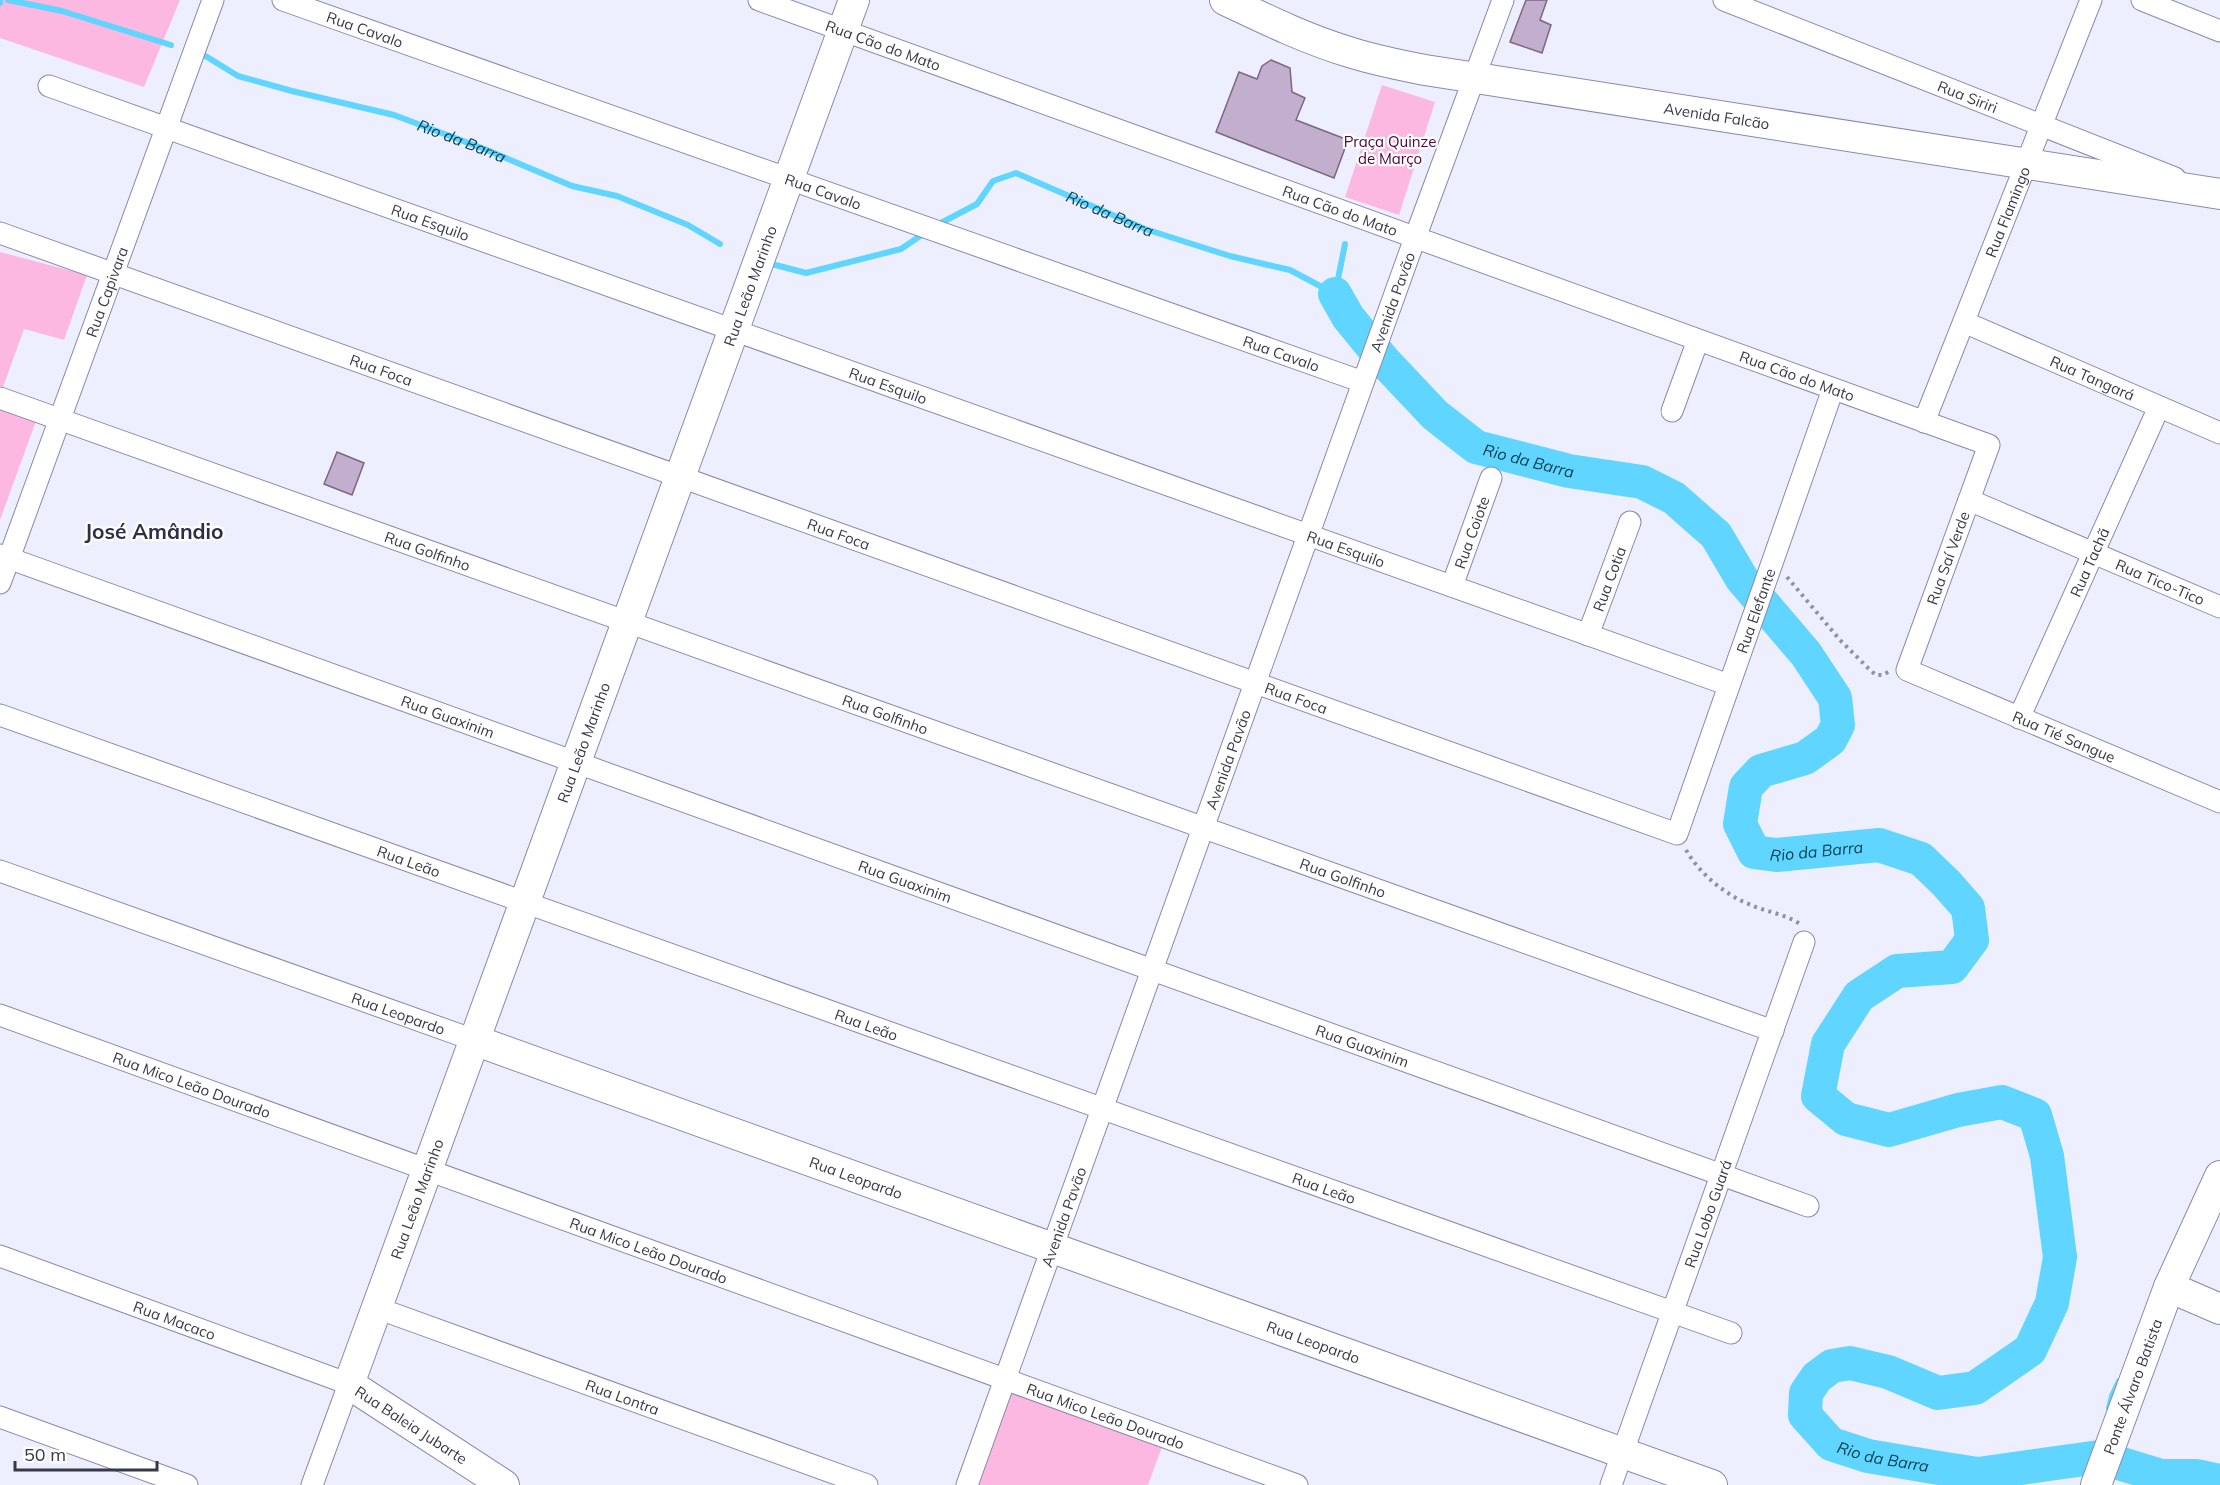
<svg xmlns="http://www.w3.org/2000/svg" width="2220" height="1485" viewBox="0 0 2220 1485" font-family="Mulish,sans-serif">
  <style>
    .green { fill: #fdb8e2 }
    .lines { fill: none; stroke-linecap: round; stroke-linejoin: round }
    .stream { stroke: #5fd5ff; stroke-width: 6 }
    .river { stroke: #5fd5ff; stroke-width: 34 }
    .building { fill: #c2aecd; stroke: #7a6784; stroke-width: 1.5 }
    .street-casing { stroke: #898aab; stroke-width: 23 }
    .secondary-casing { stroke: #898aab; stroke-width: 32 }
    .path { stroke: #90919f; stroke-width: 4; stroke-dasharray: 3 4.5; stroke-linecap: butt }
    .street { stroke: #fff; stroke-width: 21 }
    .secondary { stroke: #fff; stroke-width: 30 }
    .labels { text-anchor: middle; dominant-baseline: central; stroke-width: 4.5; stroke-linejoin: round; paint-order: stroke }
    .street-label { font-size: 15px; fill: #383947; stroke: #fefefe }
    .park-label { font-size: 15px; fill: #50043b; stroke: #fefefe }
    .water-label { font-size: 16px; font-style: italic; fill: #073d4e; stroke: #fefefe }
    .district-label { font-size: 21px; font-weight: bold; fill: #2e2e4a; stroke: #fefefe }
  </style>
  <rect width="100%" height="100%" fill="#eeeffe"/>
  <g class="green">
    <path d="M 0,0 L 180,0 L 144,87 L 0,38 Z"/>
    <path d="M 1382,85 L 1435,102 L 1399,215 L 1345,197 Z"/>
    <path d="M 0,252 L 87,275 L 64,340 L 24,329 L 3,387 L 0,386 Z"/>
    <path d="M 0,409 L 36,421 L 0,520 Z"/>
    <path d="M 1008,1391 L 1162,1447 L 1148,1485 L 974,1485 Z"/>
  </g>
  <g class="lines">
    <g class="stream">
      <path d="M 8,0 L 62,11 L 171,45"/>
      <path d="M 0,3 L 0,0"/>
      <path id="s1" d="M 199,52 L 238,76 L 292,91 L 394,115 L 487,150 L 572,186 L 617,196 L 688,225 L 720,244"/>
      <path id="s2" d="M 937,225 L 977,204 L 993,181 L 1016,173 L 1145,229 L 1230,256 L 1290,270 L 1335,294 L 1345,244"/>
      <path d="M 768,263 L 806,273 L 901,249 L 926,232"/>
      <path d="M 2109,1408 L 2112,1396 L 2119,1381"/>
    </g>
    <path class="river" id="s3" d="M 1335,294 L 1348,317 L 1384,361 L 1435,415 L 1476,447 L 1569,471 L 1642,482 L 1674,498 L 1716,535 L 1742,579 L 1806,654 L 1835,698 L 1838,725 L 1830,740 L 1805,758 L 1761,771 L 1746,787 L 1740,824 L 1754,852 L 1776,855 L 1879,845 L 1921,859 L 1946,883 L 1968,908 L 1972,940 L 1952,967 L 1897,971 L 1859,996 L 1828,1044 L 1818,1096 L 1846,1119 L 1889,1130 L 1958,1110 L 2002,1102 L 2035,1115 L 2047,1156 L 2060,1257 L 2052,1303 L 2030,1350 L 1975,1388 L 1938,1393 L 1888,1372 L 1850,1363 L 1832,1366 L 1817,1377 L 1806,1393 L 1805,1415 L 1831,1444 L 1868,1456 L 1939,1468 L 1978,1474 L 2099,1457 L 2161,1476 L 2196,1476 L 2220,1481"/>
  </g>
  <g class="building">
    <path d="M 1526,0 L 1547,0 L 1540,20 L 1551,25 L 1542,53 L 1510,42 Z"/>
    <path d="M 1271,60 L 1290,68 L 1292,92 L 1305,98 L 1296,120 L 1348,140 L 1334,178 L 1216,132 L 1239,72 L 1257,79 L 1262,66 Z"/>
    <path d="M 337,452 L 364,463 L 352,495 L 324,484 Z"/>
  </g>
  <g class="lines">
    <g class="street-casing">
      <g id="street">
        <path id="s4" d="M 283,0 L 1363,382"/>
        <path id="s5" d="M 759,0 L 1989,445 L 1907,670 L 2220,802"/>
        <path id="s6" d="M 1724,0 L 2175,178"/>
        <path d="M 2142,0 L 2220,31"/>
        <path id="s7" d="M 49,86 L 1729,685"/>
        <path id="s8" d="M 0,233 L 1677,834 L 1833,389"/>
        <path id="s9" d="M 1964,322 L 2220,433"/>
        <path id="s10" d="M 0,398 L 1773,1031"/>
        <path d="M 1672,411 L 1698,340"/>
        <path id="s11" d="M 1924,422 L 2091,0"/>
        <path id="s12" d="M 1969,500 L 2220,607"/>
        <path id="s13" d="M 0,555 L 1808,1206"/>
        <path id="s14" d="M 0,583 L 213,0"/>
        <path id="s15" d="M 1452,586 L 1491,478"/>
        <path id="s16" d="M 1588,635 L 1630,522"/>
        <path id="s17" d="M 0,715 L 1731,1333"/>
        <path id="s18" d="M 2019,718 L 2159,407"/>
        <path id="s19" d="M 0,871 L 474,1040"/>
        <path id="s20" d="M 0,1015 L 1297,1485"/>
        <path id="s21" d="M 0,1256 L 349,1384 L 312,1485"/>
        <path id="s22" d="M 377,1308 L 867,1485"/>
        <path d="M 0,1417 L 187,1485"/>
        <path id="s23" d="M 967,1485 L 1415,238 L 1503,0"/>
        <path id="s24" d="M 1611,1485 L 1804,942"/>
      </g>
    </g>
    <g class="secondary-casing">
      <g id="secondary">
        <path id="s25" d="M 1225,0 C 1265,19 1306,39 1349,52 C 1374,60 1399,65 1425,70 L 2220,194"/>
        <path id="s26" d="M 474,1040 L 1712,1485"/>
        <path d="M 2169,1287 L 2220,1309"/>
        <path id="s27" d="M 504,1485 L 349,1384 L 854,0"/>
        <path id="s28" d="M 2096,1485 L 2169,1287 L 2220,1176"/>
      </g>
    </g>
    <g class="path">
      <path d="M 1787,577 L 1840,640 L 1870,670 L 1876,675 L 1883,675 L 1890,671"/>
      <path d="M 1686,850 C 1700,874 1725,895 1751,905 C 1767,912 1785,914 1800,924"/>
    </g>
    <use href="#street" class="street"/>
    <use href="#secondary" class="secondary"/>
  </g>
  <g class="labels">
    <g class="street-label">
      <text stroke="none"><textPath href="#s4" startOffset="87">Rua Cavalo</textPath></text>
      <text stroke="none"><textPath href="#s5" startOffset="132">Rua Cão do Mato</textPath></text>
      <text stroke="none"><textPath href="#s6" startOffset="262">Rua Siriri</textPath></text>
      <text stroke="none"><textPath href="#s25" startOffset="508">Avenida Falcão</textPath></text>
      <text stroke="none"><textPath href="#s4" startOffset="573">Rua Cavalo</textPath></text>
      <text stroke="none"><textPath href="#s5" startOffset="618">Rua Cão do Mato</textPath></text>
      <text stroke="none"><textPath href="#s11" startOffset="226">Rua Flamingo</textPath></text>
      <text stroke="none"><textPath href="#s7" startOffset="405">Rua Esquilo</textPath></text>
      <text stroke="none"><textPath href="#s27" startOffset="1354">Rua Leão Marinho</textPath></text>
      <text stroke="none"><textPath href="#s14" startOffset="310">Rua Capivara</textPath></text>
      <text stroke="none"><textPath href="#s23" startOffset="1257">Avenida Pavão</textPath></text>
      <text stroke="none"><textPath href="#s4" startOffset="1059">Rua Cavalo</textPath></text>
      <text stroke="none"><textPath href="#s8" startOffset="405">Rua Foca</textPath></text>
      <text stroke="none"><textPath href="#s5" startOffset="1104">Rua Cão do Mato</textPath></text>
      <text stroke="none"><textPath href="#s9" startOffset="140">Rua Tangará</textPath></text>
      <text stroke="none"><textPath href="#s7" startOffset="891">Rua Esquilo</textPath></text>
      <text stroke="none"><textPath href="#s15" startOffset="57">Rua Coiote</textPath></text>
      <text stroke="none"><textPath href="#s8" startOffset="891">Rua Foca</textPath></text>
      <text stroke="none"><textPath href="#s7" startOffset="1377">Rua Esquilo</textPath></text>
      <text stroke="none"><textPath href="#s10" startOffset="454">Rua Golfinho</textPath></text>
      <text transform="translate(1948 558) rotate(-70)">Rua Saí Verde</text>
      <text stroke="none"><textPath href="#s18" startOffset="171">Rua Tachã</textPath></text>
      <text stroke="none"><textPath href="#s16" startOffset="60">Rua Cotia</textPath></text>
      <text stroke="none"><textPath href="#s12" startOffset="208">Rua Tico-Tico</textPath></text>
      <text stroke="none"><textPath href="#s8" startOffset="2018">Rua Elefante</textPath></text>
      <text stroke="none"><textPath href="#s8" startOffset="1377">Rua Foca</textPath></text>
      <text stroke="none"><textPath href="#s10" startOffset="940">Rua Golfinho</textPath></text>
      <text stroke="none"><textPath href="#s13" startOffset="476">Rua Guaxinim</textPath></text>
      <text stroke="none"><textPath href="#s5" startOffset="1718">Rua Tié Sangue</textPath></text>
      <text stroke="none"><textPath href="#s27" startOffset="868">Rua Leão Marinho</textPath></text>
      <text stroke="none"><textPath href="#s23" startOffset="771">Avenida Pavão</textPath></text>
      <text stroke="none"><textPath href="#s17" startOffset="434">Rua Leão</textPath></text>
      <text stroke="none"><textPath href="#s10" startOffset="1426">Rua Golfinho</textPath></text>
      <text stroke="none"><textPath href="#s13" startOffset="962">Rua Guaxinim</textPath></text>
      <text stroke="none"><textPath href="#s19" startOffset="423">Rua Leopardo</textPath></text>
      <text stroke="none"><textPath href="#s17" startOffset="920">Rua Leão</textPath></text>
      <text stroke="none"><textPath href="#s13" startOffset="1448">Rua Guaxinim</textPath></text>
      <text stroke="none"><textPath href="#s20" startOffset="204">Rua Mico Leão Dourado</textPath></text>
      <text stroke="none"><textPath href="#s26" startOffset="406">Rua Leopardo</textPath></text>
      <text stroke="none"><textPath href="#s17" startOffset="1406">Rua Leão</textPath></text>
      <text stroke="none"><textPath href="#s27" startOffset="382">Rua Leão Marinho</textPath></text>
      <text stroke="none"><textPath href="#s24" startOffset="288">Rua Lobo Guará</textPath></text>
      <text stroke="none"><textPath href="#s23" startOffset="285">Avenida Pavão</textPath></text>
      <text stroke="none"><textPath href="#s20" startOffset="690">Rua Mico Leão Dourado</textPath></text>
      <text stroke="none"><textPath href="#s21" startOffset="186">Rua Macaco</textPath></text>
      <text stroke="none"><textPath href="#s26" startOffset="892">Rua Leopardo</textPath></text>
      <text stroke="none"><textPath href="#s28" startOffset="105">Ponte Álvaro Batista</textPath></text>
      <text stroke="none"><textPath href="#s22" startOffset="261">Rua Lontra</textPath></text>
      <text stroke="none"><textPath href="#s20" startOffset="1176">Rua Mico Leão Dourado</textPath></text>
      <text transform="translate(411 1425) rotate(33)">Rua Baleia Jubarte</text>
    </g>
    <g class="park-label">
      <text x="1390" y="141">Praça Quinze<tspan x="1390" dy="17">de Março</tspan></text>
    </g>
    <g class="water-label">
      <text stroke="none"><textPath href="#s1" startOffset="279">Rio da Barra</textPath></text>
      <text stroke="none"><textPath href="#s2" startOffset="200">Rio da Barra</textPath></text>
      <text stroke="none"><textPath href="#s3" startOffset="264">Rio da Barra</textPath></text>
      <text stroke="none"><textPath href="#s3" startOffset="948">Rio da Barra</textPath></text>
      <text stroke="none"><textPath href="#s3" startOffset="2244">Rio da Barra</textPath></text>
    </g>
    <g class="district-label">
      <text x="154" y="531">José Amândio</text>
    </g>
  </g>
  <path d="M15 1461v9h142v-9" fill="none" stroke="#383947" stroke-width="3"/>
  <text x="24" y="1461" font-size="18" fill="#383947" stroke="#fefefe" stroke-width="4.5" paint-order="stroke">50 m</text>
</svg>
